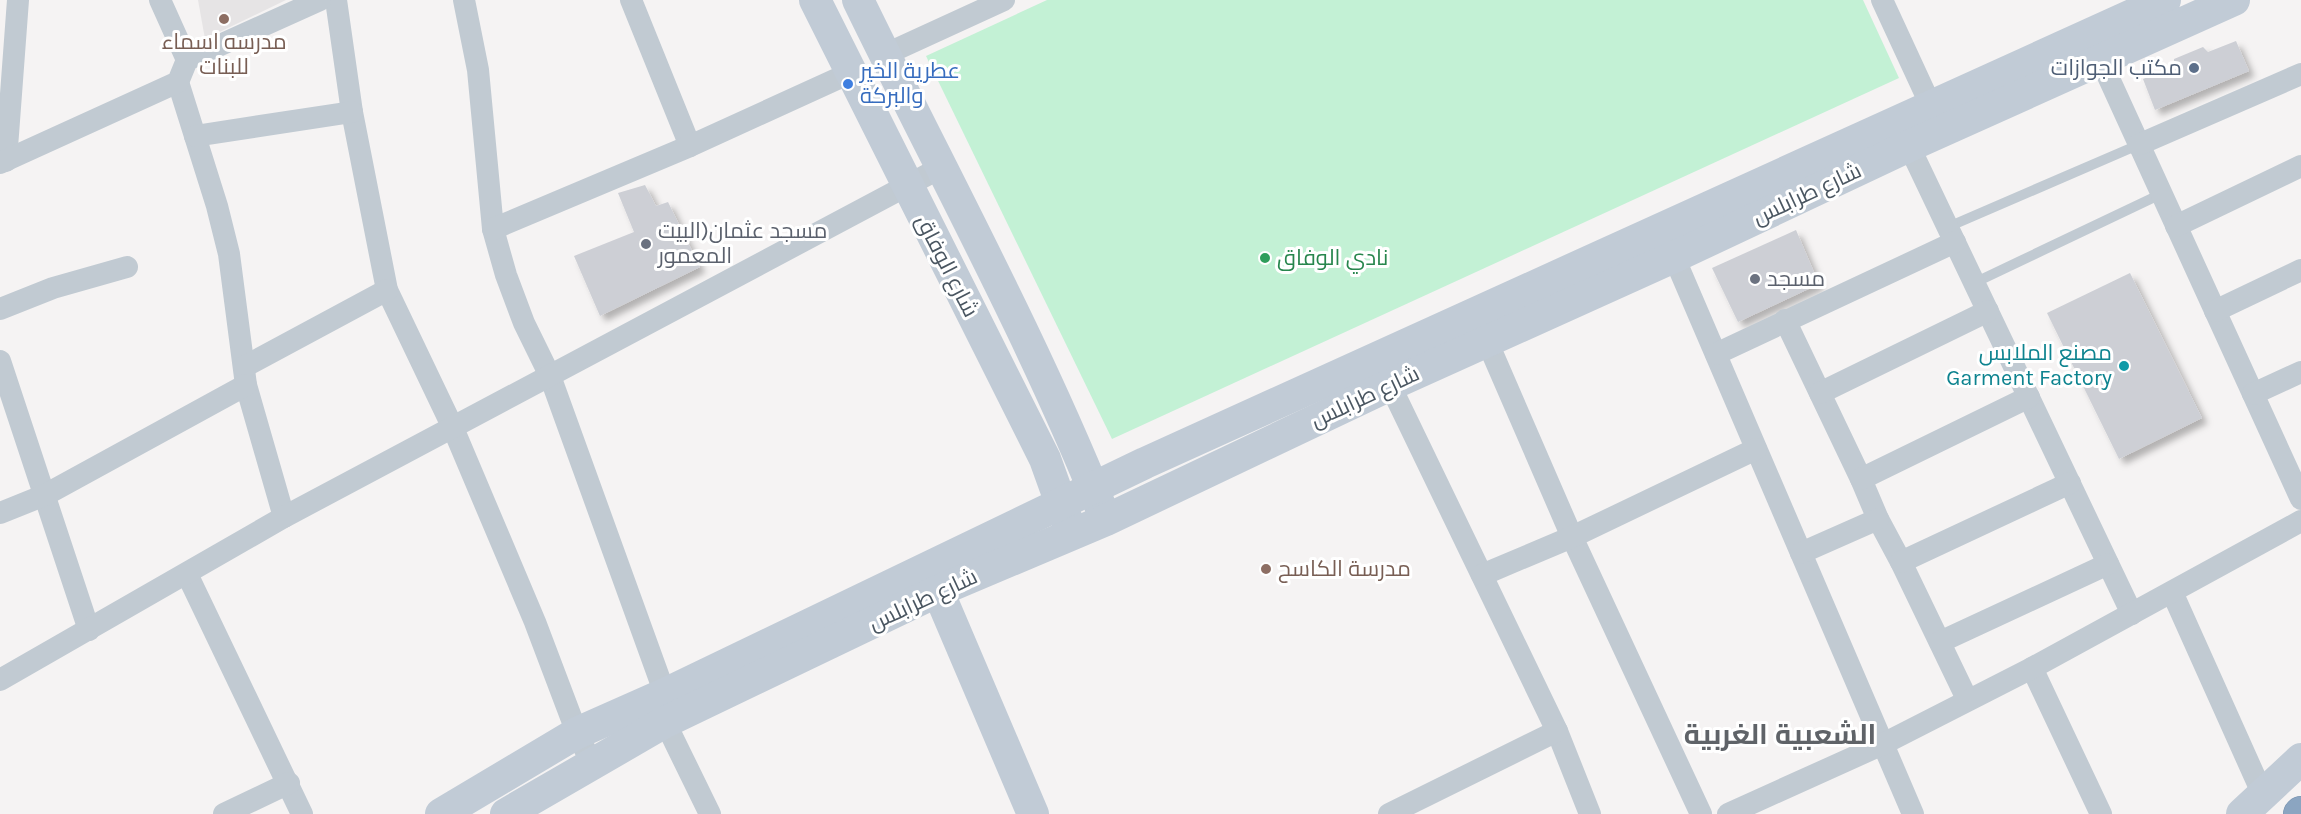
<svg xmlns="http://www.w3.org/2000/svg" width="2301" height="814" viewBox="0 0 2301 814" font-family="Karla,Cairo,sans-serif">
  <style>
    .education { fill: #e6e4e5 }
    .green { fill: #c3f1d5 }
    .building { fill: #cdcfd5; filter: url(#shadow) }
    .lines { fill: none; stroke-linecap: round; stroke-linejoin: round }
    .highway-casing { stroke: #7690ad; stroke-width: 34 }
    .lane { stroke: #c1cad2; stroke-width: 10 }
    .street { stroke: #c1cad2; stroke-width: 22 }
    .secondary { stroke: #c1cbd6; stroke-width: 32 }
    .highway { stroke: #8ba5c1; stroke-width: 33 }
    .education-dot { fill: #8d6e63; stroke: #fff; stroke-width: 2 }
    .service-dot { fill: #5c6f8a; stroke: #fff; stroke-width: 2 }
    .shop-dot { fill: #3f7fe0; stroke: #fff; stroke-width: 2 }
    .worship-dot { fill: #6b7280; stroke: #fff; stroke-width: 2 }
    .leisure-dot { fill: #2e9e5b; stroke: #fff; stroke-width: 2 }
    .culture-dot { fill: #0f9aa8; stroke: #fff; stroke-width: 2 }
    .labels { text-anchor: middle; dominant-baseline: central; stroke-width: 6; stroke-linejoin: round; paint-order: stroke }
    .education-label { font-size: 22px; fill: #785e54; stroke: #fff }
    .service-label { font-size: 22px; fill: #4e5e75; stroke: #fff; text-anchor: end }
    .shop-label { font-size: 22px; fill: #366cbe; stroke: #fff; text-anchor: start }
    .street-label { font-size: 22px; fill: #4a5661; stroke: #fff }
    .worship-label { font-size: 22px; fill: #5b616d; stroke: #fff; text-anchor: start }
    .leisure-label { font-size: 22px; fill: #27864d; stroke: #fff; text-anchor: start }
    .culture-label { font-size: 22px; fill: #0d838f; stroke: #fff; text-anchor: end }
    .district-label { font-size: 28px; font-weight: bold; fill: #5f6368; stroke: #fff }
  </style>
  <defs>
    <filter id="shadow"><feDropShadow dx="5.5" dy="5.5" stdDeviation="3" flood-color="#0004"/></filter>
  </defs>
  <rect width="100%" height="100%" fill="#f5f3f3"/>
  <path class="education" d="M 198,0 L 286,0 L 205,39 Z"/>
  <path class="green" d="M 1047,0 L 1863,0 L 1899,78 L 1112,439 L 926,56 Z"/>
  <g class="building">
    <path d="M 2236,41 L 2249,71 L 2155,110 L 2143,79 L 2174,66 L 2174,59 L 2203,47 L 2208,52 Z"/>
    <path d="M 645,185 L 656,206 L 668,202 L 700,267 L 600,316 L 574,256 L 634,232 L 618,193 Z"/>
    <path d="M 1796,230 L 1819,284 L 1738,322 L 1712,268 Z"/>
    <path d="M 2130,273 L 2202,418 L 2119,459 L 2047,313 Z"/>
  </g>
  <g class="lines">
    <g class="highway-casing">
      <path id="highway" d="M 2300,814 L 2301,813"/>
    </g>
    <g class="lane">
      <path d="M 1948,227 L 2138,145"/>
      <path d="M 1974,283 L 2161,194"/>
    </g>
    <g class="street">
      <path d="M 160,0 L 187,60"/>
      <path d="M 336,0 L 352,112 L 387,290 L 453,428 L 535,622 L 577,733 L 592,764"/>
      <path d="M 464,0 L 478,70 L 493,229 L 506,275 L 524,323 L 550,376 L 665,694"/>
      <path d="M 631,0 L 690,146"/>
      <path d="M 1882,0 L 1937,119"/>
      <path d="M 884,55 L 1004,0"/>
      <path d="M 2101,61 L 2301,499"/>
      <path d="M 178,82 L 217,206 L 229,254 L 246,385 L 284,517"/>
      <path d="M 195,136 L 352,112"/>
      <path d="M 2138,145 L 2301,74"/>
      <path d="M 1909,146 L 2132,614"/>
      <path d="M 6,161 L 18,0"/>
      <path d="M 0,163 L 178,82 L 187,60 L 320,0"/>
      <path d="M 2176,226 L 2301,166"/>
      <path d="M 493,229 L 690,146 L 850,73"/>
      <path d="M 1674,257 L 1913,814"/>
      <path d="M 0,309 L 53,288 L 127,267"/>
      <path d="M 2215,311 L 2301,270"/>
      <path d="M 1785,320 L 1861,479 L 1878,519 L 1901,562 L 1967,699"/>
      <path d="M 1487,341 L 1572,537 L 1701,814"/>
      <path d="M 1716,354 L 1955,242"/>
      <path d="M 0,361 L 89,630"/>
      <path d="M 244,367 L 387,290"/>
      <path d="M 1390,385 L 1557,731 L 1590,814"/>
      <path d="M 1820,393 L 1988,311"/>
      <path d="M 2253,394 L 2301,372"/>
      <path d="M 1861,479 L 2029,397"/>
      <path d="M 0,513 L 45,495 L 246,385"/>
      <path d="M 1801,553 L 1878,519"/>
      <path d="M 1901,562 L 2070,483"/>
      <path d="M 187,574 L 302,814"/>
      <path d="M 1482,575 L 1572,537 L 1756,449"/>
      <path d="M 2172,592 L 2263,795"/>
      <path d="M 1940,642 L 2108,564"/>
      <path d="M 2032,668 L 2101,814"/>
      <path d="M 0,680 L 284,517 L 942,167"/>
      <path d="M 665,722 L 710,814"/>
      <path d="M 224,814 L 289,783"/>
      <path d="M 1389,814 L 1557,731"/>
      <path d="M 1728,814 L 1883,744 L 2032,668 L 2301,521"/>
    </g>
    <g class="secondary">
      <path d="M 815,0 L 1045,459 L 1068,523"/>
      <path d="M 858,0 C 940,169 1031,334 1101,508"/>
      <path d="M 938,591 L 1033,814"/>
      <path d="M 441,814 L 577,733 L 665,694 L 1145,463 L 2165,0"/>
      <path d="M 506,814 L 665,722 L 938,591 L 1106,520 L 1390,385 L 1674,257 L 1909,146 L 2234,0"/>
      <path d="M 2242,814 L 2301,759"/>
    </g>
    <use href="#highway" class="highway"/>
  </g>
  <g class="education-dot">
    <circle cx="224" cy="19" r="6"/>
    <circle cx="1266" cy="569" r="6"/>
  </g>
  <circle class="service-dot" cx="2194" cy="68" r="6"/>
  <circle class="shop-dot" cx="848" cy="84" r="6"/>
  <g class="worship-dot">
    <circle cx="646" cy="244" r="6"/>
    <circle cx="1755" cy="279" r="6"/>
  </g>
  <circle class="leisure-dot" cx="1265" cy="258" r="6"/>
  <circle class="culture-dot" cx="2124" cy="366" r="6"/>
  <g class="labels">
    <g class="education-label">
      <text x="224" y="42">مدرسه اسماء<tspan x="224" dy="25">للبنات</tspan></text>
      <text x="1278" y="569" text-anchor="start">مدرسة الكاسح</text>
    </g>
    <g class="service-label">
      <text x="2182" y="68">مكتب الجوازات</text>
    </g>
    <g class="shop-label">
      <text x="860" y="71">عطرية الخير<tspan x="860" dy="25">والبركة</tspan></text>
    </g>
    <g class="street-label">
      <text transform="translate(1807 194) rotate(-25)">شارع طرابلس</text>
      <text transform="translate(947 266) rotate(63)">شارع الوفاق</text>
      <text transform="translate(1365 397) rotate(-25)">شارع طرابلس</text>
      <text transform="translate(923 600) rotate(-25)">شارع طرابلس</text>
    </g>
    <g class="worship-label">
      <text x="658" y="231">مسجد عثمان(البيت<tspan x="658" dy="25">المعمور</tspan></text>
      <text x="1767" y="279">مسجد</text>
    </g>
    <g class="leisure-label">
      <text x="1277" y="258">نادي الوفاق</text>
    </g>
    <g class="culture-label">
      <text x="2112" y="353">مصنع الملابس<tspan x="2112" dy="25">Garment Factory</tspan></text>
    </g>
    <g class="district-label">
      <text x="1780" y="734">الشعبية الغربية</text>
    </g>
  </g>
</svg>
